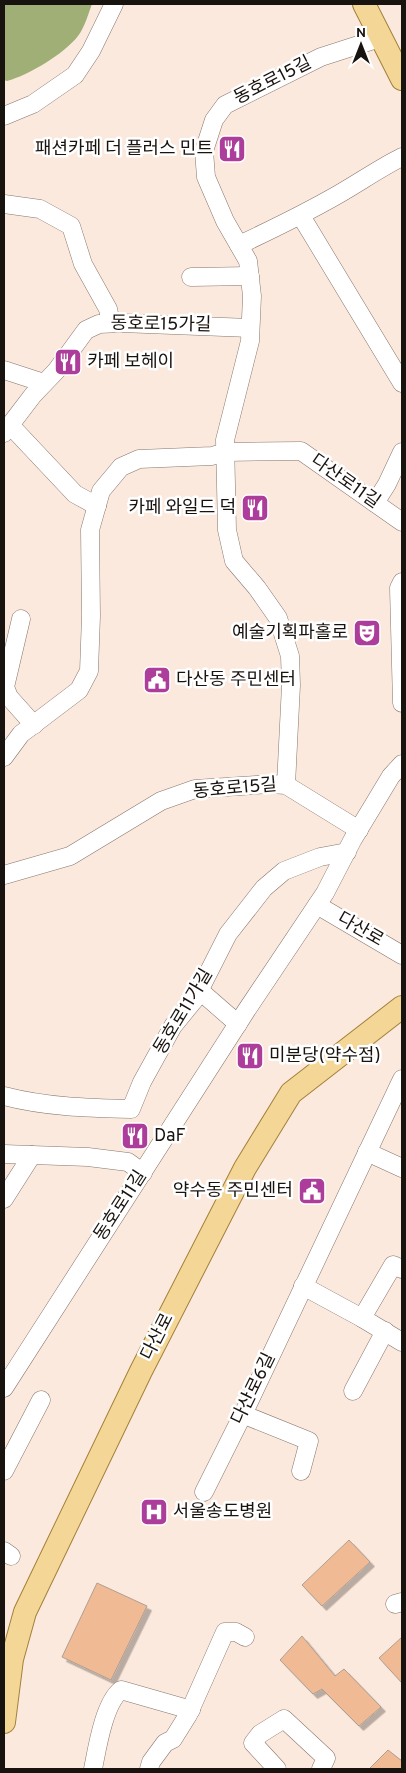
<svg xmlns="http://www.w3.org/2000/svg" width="406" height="1773" viewBox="0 0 406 1773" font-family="Overpass,'Noto Sans KR',sans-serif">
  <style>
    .forest { fill: #9faf76 }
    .building { fill: #f0bb94; stroke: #ae9e92; filter: url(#shadow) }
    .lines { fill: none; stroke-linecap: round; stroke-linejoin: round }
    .minor-casing { stroke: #87766c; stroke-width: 19 }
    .major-casing { stroke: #a28039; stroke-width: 24 }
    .minor { stroke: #fff; stroke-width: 18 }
    .major { stroke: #f4d696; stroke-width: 22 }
    .labels { text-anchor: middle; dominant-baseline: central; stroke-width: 5; stroke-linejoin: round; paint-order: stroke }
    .street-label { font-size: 18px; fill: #19130f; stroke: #fff }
    .poi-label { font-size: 18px; fill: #19130f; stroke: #fff; text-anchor: start }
  </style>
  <defs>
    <filter id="shadow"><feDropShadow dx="4.5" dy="4.5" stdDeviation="0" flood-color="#0004"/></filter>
  </defs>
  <rect width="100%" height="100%" fill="#fce9dd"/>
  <path class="forest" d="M 4,4 L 92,4 C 88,14 85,27 78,36 C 64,54 29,75 7,81 L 4,80 Z"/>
  <g class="building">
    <path d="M 349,1540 L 370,1562 L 322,1606 L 302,1585 Z"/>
    <path d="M 97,1583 L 147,1606 L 111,1680 L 62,1657 Z"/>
    <path d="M 302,1636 L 335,1676 L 344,1669 L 381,1707 L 359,1726 L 322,1689 L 313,1694 L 280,1660 Z"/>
    <path d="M 402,1637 L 402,1683 L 379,1658 Z"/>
    <path d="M 388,1750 L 402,1761 L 402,1769 L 369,1769 Z"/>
  </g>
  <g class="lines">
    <g class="minor-casing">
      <g id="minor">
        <path d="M 4,116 L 33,104 L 75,75 L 91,51 L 114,4"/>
        <path d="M 4,204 L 40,209 L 71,226 L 83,264 L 108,309 L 111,323"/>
        <path d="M 301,216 L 402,383"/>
        <path d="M 239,245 C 273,229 306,213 339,194 C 360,182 380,168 402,157"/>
        <path d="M 191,277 L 250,276"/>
        <path d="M 4,370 L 44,383"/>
        <path d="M 10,425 L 75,494 L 97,506"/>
        <path d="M 4,433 L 33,395 L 56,371 L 86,330 L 99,324 L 121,323 L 250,328"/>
        <path d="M 375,503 L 387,484 L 402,452"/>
        <path d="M 402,582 L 399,588 L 402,703"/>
        <path d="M 21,619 L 5,687 L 9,697 L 34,725"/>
        <path d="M 4,757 L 21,734 L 79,690 L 89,671 L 91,616 L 90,530 L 101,491 L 121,467 L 139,459 L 212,456 L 225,452 L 301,451 L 402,522"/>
        <path d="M 286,785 L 291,685 L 290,656 L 278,618 L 257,588 L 234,561 L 227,530 L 225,440 L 250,341 L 252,296 L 248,261 L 225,221 L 206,177 L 204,151 L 214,120 L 225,105 L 321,57 L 380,38"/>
        <path d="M 4,875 L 70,856 L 161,801 L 195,789 L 270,784 L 286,785 L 359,830"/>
        <path d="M 317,905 L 402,955"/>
        <path d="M 199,990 L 238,1024"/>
        <path d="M 4,1096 C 46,1107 88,1108 131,1109 L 142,1082 L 173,1026 L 195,999 L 228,934 L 264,888 L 284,871 L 320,857 L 347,852"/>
        <path d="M 367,1152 L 402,1168"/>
        <path d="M 4,1154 L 88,1157 L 128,1162 L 143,1173"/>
        <path d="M 4,1199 L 32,1155"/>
        <path d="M 303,1286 L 362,1318 L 402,1342"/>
        <path d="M 362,1318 L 393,1265 L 402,1269"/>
        <path d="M 4,1388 L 246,1011 L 325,893 L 353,839 L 391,776 L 402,764"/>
        <path d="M 353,1391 L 385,1331"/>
        <path d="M 242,1414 L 309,1441 L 301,1471"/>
        <path d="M 4,1471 L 41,1400"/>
        <path d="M 204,1492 L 247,1406 L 402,1079"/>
        <path d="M 4,1551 L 11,1556"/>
        <path d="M 395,1604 L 402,1602"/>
        <path d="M 93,1769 C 97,1749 104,1703 121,1690 L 191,1710"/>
        <path d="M 149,1769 L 151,1762 L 165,1743 L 173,1739 L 188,1715 L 225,1632 L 236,1632 L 245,1637"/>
        <path d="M 277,1769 L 253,1743 L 260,1734 L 284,1719 L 326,1758 L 321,1769"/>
      </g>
    </g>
    <g class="major-casing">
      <g id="major">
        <path d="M 364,4 L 402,79"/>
        <path d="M 4,1722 L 12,1659 L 25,1612 L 141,1371 L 245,1168 L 291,1093 L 402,1007"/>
      </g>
    </g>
    <use href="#minor" class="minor"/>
    <use href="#major" class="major"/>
  </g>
  <defs>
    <g id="restaurant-square" transform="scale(1.4375)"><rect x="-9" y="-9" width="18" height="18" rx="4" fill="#ad3d9a" stroke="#fff"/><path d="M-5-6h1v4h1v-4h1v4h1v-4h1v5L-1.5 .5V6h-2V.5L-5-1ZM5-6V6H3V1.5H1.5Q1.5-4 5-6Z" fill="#fff"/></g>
    <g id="theatre-square" transform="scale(1.4375)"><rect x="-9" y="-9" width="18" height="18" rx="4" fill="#ad3d9a" stroke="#fff"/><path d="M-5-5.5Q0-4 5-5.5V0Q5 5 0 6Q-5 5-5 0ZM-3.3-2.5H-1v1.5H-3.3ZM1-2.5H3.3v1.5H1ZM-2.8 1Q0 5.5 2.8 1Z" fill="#fff"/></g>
    <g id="civic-square" transform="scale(1.4375)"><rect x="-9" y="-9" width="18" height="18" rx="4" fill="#ad3d9a" stroke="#fff"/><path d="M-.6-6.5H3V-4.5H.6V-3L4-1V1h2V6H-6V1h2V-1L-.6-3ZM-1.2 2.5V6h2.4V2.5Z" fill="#fff"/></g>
    <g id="hospital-square" transform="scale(1.4375)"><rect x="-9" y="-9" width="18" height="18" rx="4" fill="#ad3d9a" stroke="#fff"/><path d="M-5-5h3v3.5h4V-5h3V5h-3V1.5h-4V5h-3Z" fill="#fff"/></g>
  </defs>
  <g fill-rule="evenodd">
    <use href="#restaurant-square" x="232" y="149"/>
    <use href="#restaurant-square" x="68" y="362"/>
    <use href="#restaurant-square" x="255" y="508"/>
    <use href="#theatre-square" x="367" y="633"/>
    <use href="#civic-square" x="157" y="680"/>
    <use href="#restaurant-square" x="250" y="1056"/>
    <use href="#restaurant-square" x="135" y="1136"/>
    <use href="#civic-square" x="312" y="1191"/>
    <use href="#hospital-square" x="154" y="1512"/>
  </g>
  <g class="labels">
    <g class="street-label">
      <text transform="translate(273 81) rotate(-27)">동호로15길</text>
      <text transform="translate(161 325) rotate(1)">동호로15가길</text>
      <text transform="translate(345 482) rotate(35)">다산로11길</text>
      <text transform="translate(235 789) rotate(-5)">동호로15길</text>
      <text transform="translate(360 930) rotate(30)">다산로</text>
      <text transform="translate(184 1012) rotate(-59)">동호로11가길</text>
      <text transform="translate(121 1206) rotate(-57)">동호로11길</text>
      <text transform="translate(158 1337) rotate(-63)">다산로</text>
      <text transform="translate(254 1389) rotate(-64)">다산로6길</text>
    </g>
    <g class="poi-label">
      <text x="213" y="149" text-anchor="end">패션카페 더 플러스 민트</text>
      <text x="87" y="362">카페 보헤이</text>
      <text x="236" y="508" text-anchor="end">카페 와일드 덕</text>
      <text x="348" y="633" text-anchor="end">예술기획파홀로</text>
      <text x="176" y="680">다산동 주민센터</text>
      <text x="269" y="1056">미분당(약수점)</text>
      <text x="154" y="1136">DaF</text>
      <text x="293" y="1191" text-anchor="end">약수동 주민센터</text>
      <text x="173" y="1512">서울송도병원</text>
    </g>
  </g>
  <rect width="406" height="1773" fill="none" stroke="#19130f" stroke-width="10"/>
  <g transform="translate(361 45)" stroke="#ffffff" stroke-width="4" paint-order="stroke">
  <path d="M0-4L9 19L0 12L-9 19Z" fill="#19130f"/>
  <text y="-8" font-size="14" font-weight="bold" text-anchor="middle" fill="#19130f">N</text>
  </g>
</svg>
